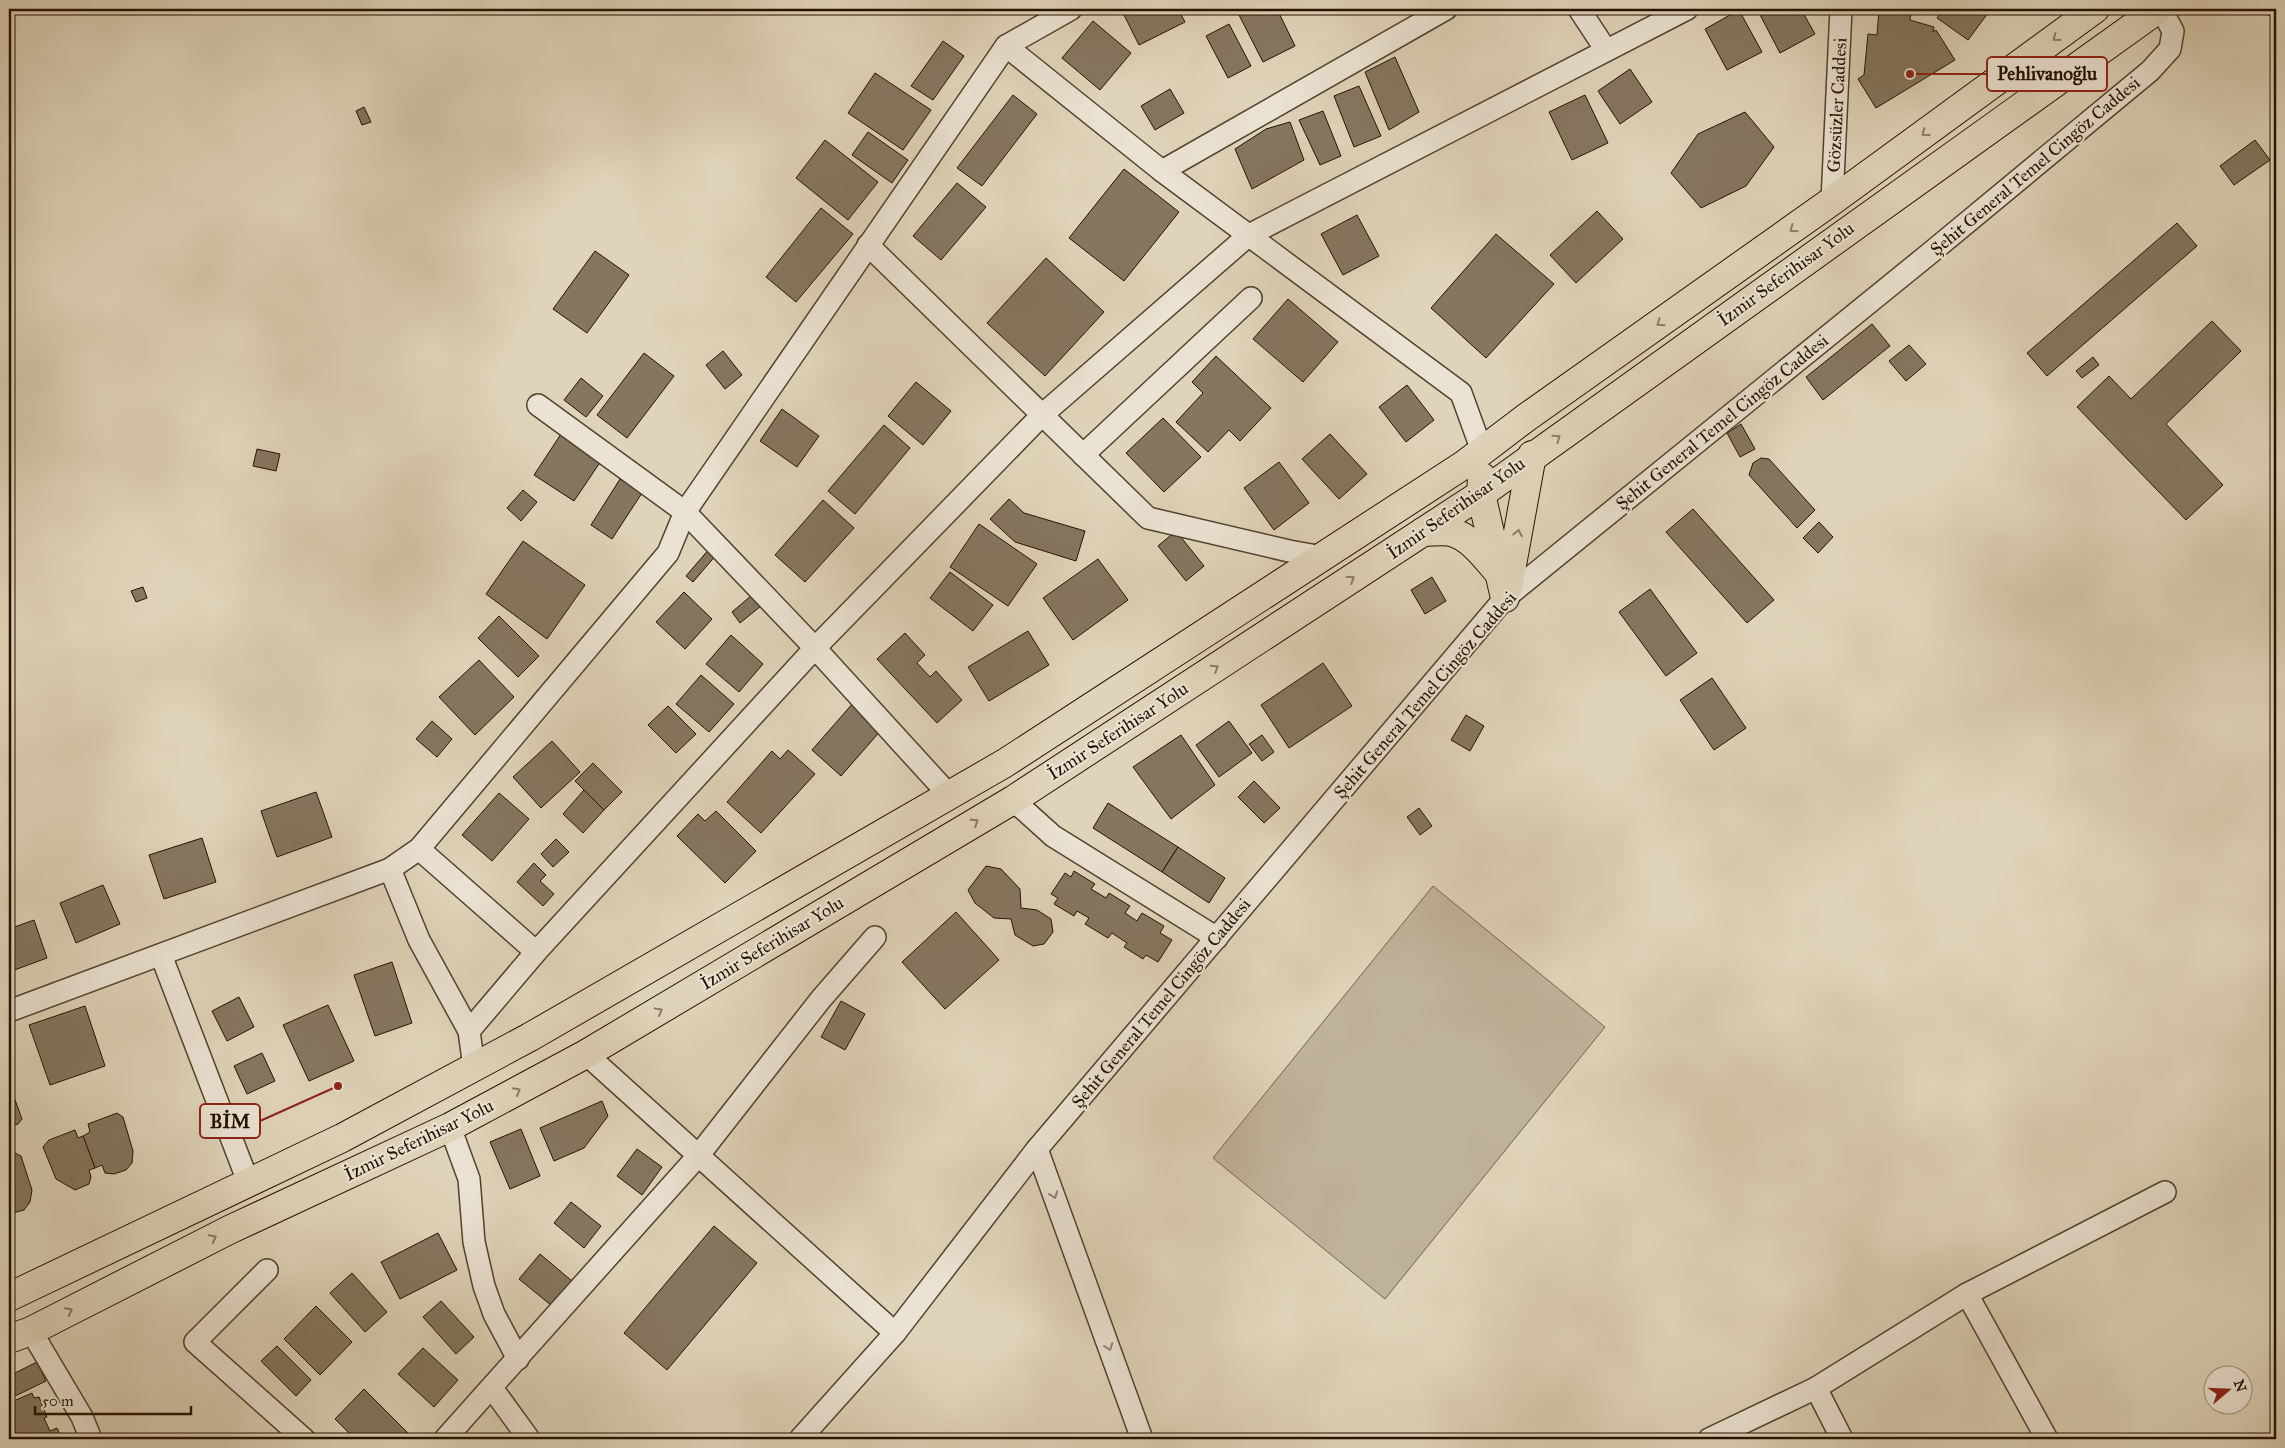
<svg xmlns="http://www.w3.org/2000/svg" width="2285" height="1448" viewBox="0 0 2285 1448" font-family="'IM FELL Great Primer',serif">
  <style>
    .green { fill: #bfb29a; stroke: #71624d }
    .building { fill: #857660; stroke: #231200 }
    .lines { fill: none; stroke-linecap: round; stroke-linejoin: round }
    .minor-casing { stroke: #52422e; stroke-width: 24 }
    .major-casing { stroke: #231200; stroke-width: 30 }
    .minor { stroke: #eae2d2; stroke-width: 21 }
    .major { stroke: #dfd3b9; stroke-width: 28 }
    .oneway { stroke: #8a7c66 }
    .oneway2 { stroke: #908474 }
    .labels { text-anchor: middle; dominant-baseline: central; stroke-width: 4.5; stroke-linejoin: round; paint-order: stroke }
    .street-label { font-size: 18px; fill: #231200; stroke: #eae2d2 }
    .leader { fill: none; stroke: #8f2418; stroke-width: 2 }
    .callout-dot { fill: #8f2418; stroke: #eae2d2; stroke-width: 2 }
    .callout { fill: #eae2d2; stroke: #8f2418; stroke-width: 2 }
    .callout-label { font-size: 19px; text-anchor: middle; font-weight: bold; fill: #231200 }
  </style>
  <rect width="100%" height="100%" fill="#dfd3b9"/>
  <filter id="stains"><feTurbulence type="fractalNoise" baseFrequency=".004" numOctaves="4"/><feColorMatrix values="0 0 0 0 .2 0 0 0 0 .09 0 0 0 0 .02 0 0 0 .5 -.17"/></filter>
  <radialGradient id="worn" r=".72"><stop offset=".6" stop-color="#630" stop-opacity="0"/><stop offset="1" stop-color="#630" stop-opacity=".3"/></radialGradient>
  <path class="green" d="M 1433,886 L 1605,1027 L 1385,1299 L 1213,1158 Z"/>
  <g class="building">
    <path d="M 1121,9 L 1178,9 L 1185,22 L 1139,45 Z"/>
    <path d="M 1196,9 L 1211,9 L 1199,14 Z"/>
    <path d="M 1252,9 L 1277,9 L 1295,46 L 1263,62 L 1239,15 Z"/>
    <path d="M 1763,9 L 1801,9 L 1815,34 L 1780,53 L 1758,11 Z"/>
    <path d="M 1879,9 L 1911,9 L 1910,20 L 1934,27 L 1933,32 L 1936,30 L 1955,60 L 1876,108 L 1858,79 L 1864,75 L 1868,34 L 1877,35 Z"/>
    <path d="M 1943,9 L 1991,9 L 1968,40 L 1937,18 Z"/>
    <path d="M 2004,9 L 2016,9 L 2010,15 Z"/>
    <path d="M 2264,9 L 2276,9 L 2276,16 L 2272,19 Z"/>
    <path d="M 1739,10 L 1762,52 L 1727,70 L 1705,29 Z"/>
    <path d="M 1093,21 L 1131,53 L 1100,90 L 1062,58 Z"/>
    <path d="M 1229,24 L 1251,66 L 1228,78 L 1206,36 Z"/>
    <path d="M 943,41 L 964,56 L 933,100 L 911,86 Z"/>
    <path d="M 1395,57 L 1419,112 L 1389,130 L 1365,72 Z"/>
    <path d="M 1630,69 L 1652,102 L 1620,124 L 1598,91 Z"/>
    <path d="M 875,73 L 931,110 L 903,150 L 848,113 Z"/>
    <path d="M 1359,86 L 1381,136 L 1354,147 L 1334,96 Z"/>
    <path d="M 1170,89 L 1184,113 L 1155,130 L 1141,106 Z"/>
    <path d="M 1013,95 L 1037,114 L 982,186 L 957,168 Z"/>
    <path d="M 1585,95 L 1608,143 L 1572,160 L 1549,112 Z"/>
    <path d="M 364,107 L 371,122 L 362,125 L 356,111 Z"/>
    <path d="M 1323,111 L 1341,156 L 1320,165 L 1299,120 Z"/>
    <path d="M 1745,112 L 1774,147 L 1746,186 L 1701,208 L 1671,173 L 1698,134 Z"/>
    <path d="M 1290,122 L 1304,160 L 1252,189 L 1235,149 L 1266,129 Z"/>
    <path d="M 868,132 L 908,160 L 892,183 L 852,155 Z"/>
    <path d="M 825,140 L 878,182 L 848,220 L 796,178 Z"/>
    <path d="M 2255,140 L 2270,160 L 2234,185 L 2220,166 Z"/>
    <path d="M 1124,169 L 1179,212 L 1124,281 L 1069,238 Z"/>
    <path d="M 957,183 L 986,207 L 941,260 L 913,236 Z"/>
    <path d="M 821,208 L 853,234 L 796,302 L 766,277 Z"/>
    <path d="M 1597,211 L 1623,239 L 1576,283 L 1550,255 Z"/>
    <path d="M 1357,215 L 1379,256 L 1343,275 L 1321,234 Z"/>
    <path d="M 2177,223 L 2197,246 L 2047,376 L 2027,353 Z"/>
    <path d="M 1496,234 L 1554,284 L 1486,358 L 1431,308 Z"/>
    <path d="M 595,251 L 629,275 L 587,333 L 553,309 Z"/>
    <path d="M 1046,258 L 1104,312 L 1045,376 L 987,323 Z"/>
    <path d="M 1288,299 L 1338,342 L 1303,382 L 1253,339 Z"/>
    <path d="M 2212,321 L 2241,351 L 2166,424 L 2223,485 L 2186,520 L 2077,407 L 2109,376 L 2131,399 Z"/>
    <path d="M 1872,324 L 1890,346 L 1823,400 L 1806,377 Z"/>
    <path d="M 1909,345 L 1926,364 L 1906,381 L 1889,361 Z"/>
    <path d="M 723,351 L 742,375 L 725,389 L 706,365 Z"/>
    <path d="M 644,353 L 674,376 L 627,438 L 597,415 Z"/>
    <path d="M 1216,356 L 1271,408 L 1240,441 L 1229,430 L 1208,452 L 1176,422 L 1203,393 L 1192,382 Z"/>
    <path d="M 2093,357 L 2099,365 L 2082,378 L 2076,371 Z"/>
    <path d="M 581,378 L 603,396 L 586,417 L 564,400 Z"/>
    <path d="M 916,382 L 951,411 L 923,445 L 888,416 Z"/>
    <path d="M 1407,385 L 1434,420 L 1406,442 L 1379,407 Z"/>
    <path d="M 782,409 L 819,436 L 797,467 L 760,441 Z"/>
    <path d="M 1163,418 L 1201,457 L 1164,492 L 1126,453 Z"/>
    <path d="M 1741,424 L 1755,449 L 1740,457 L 1727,433 Z"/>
    <path d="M 884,425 L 910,448 L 855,514 L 828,491 Z"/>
    <path d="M 561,434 L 601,461 L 574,501 L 534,475 Z"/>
    <path d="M 1330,434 L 1367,474 L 1339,499 L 1302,459 Z"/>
    <path d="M 257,449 L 280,454 L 276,471 L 253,466 Z"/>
    <path d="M 1761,458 L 1769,459 L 1815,510 L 1797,528 L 1749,475 L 1753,463 Z"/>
    <path d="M 1279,462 L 1309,503 L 1274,530 L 1244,488 Z"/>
    <path d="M 620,479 L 642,493 L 612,539 L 591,525 Z"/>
    <path d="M 523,490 L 537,502 L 521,521 L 507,508 Z"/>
    <path d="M 1009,499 L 1024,513 L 1085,531 L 1076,561 L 1015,542 L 990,519 Z"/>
    <path d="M 823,500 L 854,528 L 805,582 L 775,555 Z"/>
    <path d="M 1693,509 L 1774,600 L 1747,623 L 1666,532 Z"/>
    <path d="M 1819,522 L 1833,537 L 1818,553 L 1803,538 Z"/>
    <path d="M 979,524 L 1037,564 L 1008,606 L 950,567 Z"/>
    <path d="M 1176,531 L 1204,566 L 1186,581 L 1158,546 Z"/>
    <path d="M 523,541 L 585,585 L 547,639 L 486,594 Z"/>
    <path d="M 710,548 L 717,554 L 693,582 L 686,576 Z"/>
    <path d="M 1098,559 L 1128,600 L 1073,640 L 1043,598 Z"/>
    <path d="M 950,572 L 993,605 L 973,631 L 930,598 Z"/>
    <path d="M 1432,577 L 1446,601 L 1425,614 L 1411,590 Z"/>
    <path d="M 143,587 L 147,598 L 136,602 L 131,591 Z"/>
    <path d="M 1650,589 L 1697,653 L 1666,676 L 1619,612 Z"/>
    <path d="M 684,592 L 712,619 L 685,649 L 656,622 Z"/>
    <path d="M 752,595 L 761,606 L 740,623 L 732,612 Z"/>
    <path d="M 499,616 L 539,656 L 518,677 L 478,638 Z"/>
    <path d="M 1028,631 L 1049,665 L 989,701 L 968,667 Z"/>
    <path d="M 905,633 L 925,655 L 917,663 L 930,677 L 936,671 L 962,700 L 937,723 L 877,659 Z"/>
    <path d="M 731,635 L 763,664 L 739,692 L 706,664 Z"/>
    <path d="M 479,660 L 514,697 L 475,735 L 439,697 Z"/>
    <path d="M 1323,663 L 1352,706 L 1289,748 L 1261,705 Z"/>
    <path d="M 701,675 L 734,704 L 709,732 L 676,704 Z"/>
    <path d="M 1712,678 L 1746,728 L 1714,750 L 1680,700 Z"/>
    <path d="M 854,702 L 883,728 L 841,776 L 812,750 Z"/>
    <path d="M 668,706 L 696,734 L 676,753 L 648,725 Z"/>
    <path d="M 1466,715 L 1484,726 L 1470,751 L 1451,740 Z"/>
    <path d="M 432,721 L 452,739 L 437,757 L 416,739 Z"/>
    <path d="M 1229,721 L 1252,753 L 1219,777 L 1196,745 Z"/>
    <path d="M 1181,735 L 1215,785 L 1171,819 L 1133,767 Z"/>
    <path d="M 1262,735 L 1274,752 L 1262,761 L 1249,744 Z"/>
    <path d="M 552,741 L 580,772 L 541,808 L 513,777 Z"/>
    <path d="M 788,750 L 815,774 L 761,833 L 727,802 L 772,751 L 780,759 Z"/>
    <path d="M 593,763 L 622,792 L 604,810 L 575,781 Z"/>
    <path d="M 1254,781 L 1280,808 L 1264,823 L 1238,797 Z"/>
    <path d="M 584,790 L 604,810 L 583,833 L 563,814 Z"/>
    <path d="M 316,792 L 332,837 L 277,857 L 261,811 Z"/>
    <path d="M 499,793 L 529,819 L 492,861 L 462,835 Z"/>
    <path d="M 1108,803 L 1178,847 L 1162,872 L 1093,828 Z"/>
    <path d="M 1419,808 L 1432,826 L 1420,835 L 1407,817 Z"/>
    <path d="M 716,811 L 756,851 L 725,883 L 677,836 L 698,814 L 705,821 Z"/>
    <path d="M 202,838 L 216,882 L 164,899 L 149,855 Z"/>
    <path d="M 556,839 L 569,852 L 553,867 L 541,854 Z"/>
    <path d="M 1178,847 L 1225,878 L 1209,903 L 1162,872 Z"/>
    <path d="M 534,863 L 546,875 L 540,881 L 554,894 L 543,906 L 517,882 Z"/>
    <path d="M 986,866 L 1001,869 L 1020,889 L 1021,908 L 1037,910 L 1051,919 L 1053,932 L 1044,944 L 1033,946 L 1015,935 L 1011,919 L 994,918 L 975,903 L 968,890 Z"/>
    <path d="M 1074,871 L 1095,884 L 1091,889 L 1106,898 L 1109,893 L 1130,906 L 1125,913 L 1137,921 L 1142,913 L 1164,926 L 1160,933 L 1172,940 L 1158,962 L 1146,955 L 1143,959 L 1124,947 L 1127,943 L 1112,933 L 1108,938 L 1085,924 L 1089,918 L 1077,911 L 1074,916 L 1054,904 L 1058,898 L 1051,894 L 1065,873 L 1071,877 Z"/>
    <path d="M 103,885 L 120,924 L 76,943 L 60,903 Z"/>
    <path d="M 956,912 L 999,960 L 945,1009 L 902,962 Z"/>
    <path d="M 34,920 L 47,958 L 9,972 L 9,929 Z"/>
    <path d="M 392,962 L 412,1023 L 375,1036 L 354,975 Z"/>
    <path d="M 239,997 L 254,1027 L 227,1041 L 212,1011 Z"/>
    <path d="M 841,1001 L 865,1014 L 845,1050 L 821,1037 Z"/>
    <path d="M 328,1005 L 354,1061 L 309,1081 L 283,1025 Z"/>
    <path d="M 85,1006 L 105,1066 L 50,1085 L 29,1025 Z"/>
    <path d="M 262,1053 L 275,1081 L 247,1094 L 234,1066 Z"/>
    <path d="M 11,1089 L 22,1119 L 18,1124 L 9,1127 L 9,1090 Z"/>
    <path d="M 602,1101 L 608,1116 L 584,1148 L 554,1161 L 540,1128 Z"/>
    <path d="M 117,1113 L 123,1117 L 133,1151 L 132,1163 L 126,1170 L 114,1174 L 105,1173 L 102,1165 L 95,1168 L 83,1136 L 90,1132 L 88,1124 Z"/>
    <path d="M 521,1129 L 540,1176 L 510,1189 L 490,1142 Z"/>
    <path d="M 75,1130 L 78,1138 L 83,1136 L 95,1168 L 89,1170 L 91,1177 L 89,1184 L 75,1190 L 56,1179 L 43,1147 L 49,1140 Z"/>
    <path d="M 637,1149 L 662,1167 L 642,1195 L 617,1176 Z"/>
    <path d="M 15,1153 L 21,1156 L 32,1190 L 30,1202 L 24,1210 L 13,1213 L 9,1213 L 9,1155 Z"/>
    <path d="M 571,1202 L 601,1226 L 584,1248 L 554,1223 Z"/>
    <path d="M 714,1226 L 757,1263 L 667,1370 L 624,1333 Z"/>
    <path d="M 438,1233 L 457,1270 L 400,1299 L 381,1262 Z"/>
    <path d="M 540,1254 L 572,1281 L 552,1306 L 519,1279 Z"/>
    <path d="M 352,1273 L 387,1312 L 365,1332 L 330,1293 Z"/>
    <path d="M 441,1301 L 474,1337 L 456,1354 L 423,1317 Z"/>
    <path d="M 316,1306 L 352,1342 L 320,1375 L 284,1339 Z"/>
    <path d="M 277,1346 L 311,1380 L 296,1396 L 261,1361 Z"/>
    <path d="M 423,1348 L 458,1380 L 434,1407 L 398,1374 Z"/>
    <path d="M 37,1362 L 46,1381 L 9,1399 L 9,1376 Z"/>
    <path d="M 364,1389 L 411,1436 L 407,1439 L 355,1439 L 335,1419 Z"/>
    <path d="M 32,1393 L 34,1398 L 39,1397 L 47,1417 L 44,1418 L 50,1431 L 57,1428 L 62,1439 L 9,1438 L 9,1403 Z"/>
  </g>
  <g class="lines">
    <g class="minor-casing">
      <g id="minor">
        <path d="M 1579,9 L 1606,50"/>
        <path d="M 1006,46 L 1162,171 L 1461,393 L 1482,451"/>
        <path d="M 1162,171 L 1446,9"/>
        <path d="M 1832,201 L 1841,9"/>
        <path d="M 868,245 L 1148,518 L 1289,551 L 1323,557"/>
        <path d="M 538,405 L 685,512 L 815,648 L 950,796"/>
        <path d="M 1083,455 L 1251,298"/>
        <path d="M 1013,800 L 1053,836 L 1217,938"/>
        <path d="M 419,849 L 536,952 L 469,1031 L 474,1067"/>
        <path d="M 390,869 L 419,940 L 469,1031"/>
        <path d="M 536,952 L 815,648 L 1042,415 L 1249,235 L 1687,9"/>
        <path d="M 161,955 L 249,1184"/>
        <path d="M 9,1011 L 390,869 L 419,849 L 668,553 L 685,512 L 1006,46 L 1071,9"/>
        <path d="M 586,1054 L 895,1333"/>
        <path d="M 450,1127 L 469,1179 L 474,1242 L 484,1286 L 494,1314 L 518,1359"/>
        <path d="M 1037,1149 L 1142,1439"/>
        <path d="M 267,1270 L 195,1342 L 304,1439"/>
        <path d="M 1967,1294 L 2047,1439"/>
        <path d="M 31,1331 L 82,1417 L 91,1439"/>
        <path d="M 492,1388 L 529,1439"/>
        <path d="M 1816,1388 L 1842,1439"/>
        <path d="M 445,1439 L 698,1156 L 821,999 L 875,937"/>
        <path d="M 800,1439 L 895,1333 L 1037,1149 L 1505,598 L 1929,254 L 2150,71 L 2170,49 L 2173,31 L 2161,9"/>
        <path d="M 1709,1439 L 1816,1388 L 1967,1294 L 2165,1192"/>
      </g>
    </g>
    <g class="major-casing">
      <g id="major">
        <path d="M 1482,477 L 1481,494 L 1505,598"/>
        <path d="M 1423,532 C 1432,532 1443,530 1451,532 C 1470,536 1486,558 1498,572"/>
        <path d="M 1508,587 L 1532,455"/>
        <path d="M 9,1297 L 342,1138 L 530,1037 L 1005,763 L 1465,464 L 1527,417 L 1832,201 L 2095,9"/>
        <path d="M 9,1339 L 31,1331 L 229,1230 L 450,1127 L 586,1054 L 1013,800 L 1481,494 L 2158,9"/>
      </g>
    </g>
    <use href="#minor" class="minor"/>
    <use href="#major" class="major"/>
  </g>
  <defs><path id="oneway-chevron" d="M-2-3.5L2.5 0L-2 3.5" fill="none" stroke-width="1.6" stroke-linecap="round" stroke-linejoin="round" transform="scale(1.25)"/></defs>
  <g class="oneway">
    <use href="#oneway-chevron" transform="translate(2056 38) rotate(144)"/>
    <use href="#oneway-chevron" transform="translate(1925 133) rotate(144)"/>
    <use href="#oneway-chevron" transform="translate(1793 229) rotate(145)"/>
    <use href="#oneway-chevron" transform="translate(1660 323) rotate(145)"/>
    <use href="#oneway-chevron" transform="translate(1557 438) rotate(-35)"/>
    <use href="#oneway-chevron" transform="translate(1518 533) rotate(-79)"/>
    <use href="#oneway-chevron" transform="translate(1351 579) rotate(-33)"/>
    <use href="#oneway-chevron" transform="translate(1215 668) rotate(-33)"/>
    <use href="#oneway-chevron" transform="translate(975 822) rotate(-31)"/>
    <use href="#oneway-chevron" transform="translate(659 1011) rotate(-31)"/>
    <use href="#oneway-chevron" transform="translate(517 1091) rotate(-28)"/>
    <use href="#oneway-chevron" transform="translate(213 1238) rotate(-27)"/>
    <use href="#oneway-chevron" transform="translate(69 1311) rotate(-27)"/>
  </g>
  <g class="oneway2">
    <use href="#oneway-chevron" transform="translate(1054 1195) rotate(70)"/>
    <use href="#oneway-chevron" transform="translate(1109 1347) rotate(70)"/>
  </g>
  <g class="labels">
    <g class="street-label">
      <text transform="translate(1837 105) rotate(-87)">Gözsüzler Caddesi</text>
      <text transform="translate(2035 166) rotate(-40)">Şehit General Temel Cingöz Caddesi</text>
      <text transform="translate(1786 274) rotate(-36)">İzmir Seferihisar Yolu</text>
      <text transform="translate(1722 422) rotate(-39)">Şehit General Temel Cingöz Caddesi</text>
      <text transform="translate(1456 508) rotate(-35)">İzmir Seferihisar Yolu</text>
      <text transform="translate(1425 695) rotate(-49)">Şehit General Temel Cingöz Caddesi</text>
      <text transform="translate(1118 731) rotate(-33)">İzmir Seferihisar Yolu</text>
      <text transform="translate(772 943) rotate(-31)">İzmir Seferihisar Yolu</text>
      <text transform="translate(1161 1003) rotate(-50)">Şehit General Temel Cingöz Caddesi</text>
      <text transform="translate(419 1140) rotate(-26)">İzmir Seferihisar Yolu</text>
    </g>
  </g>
  <path class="leader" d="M1910 74L1987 74M338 1086L260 1121"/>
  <g class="callout-dot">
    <circle cx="1910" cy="74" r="5"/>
    <circle cx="338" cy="1086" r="5"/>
  </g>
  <g class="callout">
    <rect x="1987" y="57" width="120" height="34" rx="5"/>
    <rect x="200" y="1104" width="60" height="34" rx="5"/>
  </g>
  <g class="callout-label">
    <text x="2047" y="80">Pehlivanoğlu</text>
    <text x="230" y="1128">BİM</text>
  </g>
  <rect width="2285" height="1448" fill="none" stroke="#dfd3b9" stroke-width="30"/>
  <rect x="10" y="10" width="2265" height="1428" fill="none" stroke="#231200" stroke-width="2.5"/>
  <rect x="15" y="15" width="2255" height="1418" fill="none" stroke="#231200"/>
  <g transform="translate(2228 1390) rotate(71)"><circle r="24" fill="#eae2d2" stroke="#9a8f7e"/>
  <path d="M0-4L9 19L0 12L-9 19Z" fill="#8f2418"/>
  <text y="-8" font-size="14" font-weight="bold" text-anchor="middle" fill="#231200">N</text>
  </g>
  <path d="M35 1406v8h156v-8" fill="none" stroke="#231200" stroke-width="2.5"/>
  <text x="42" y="1406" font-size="15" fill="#231200" stroke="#eae2d2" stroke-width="4" paint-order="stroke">50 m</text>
  <rect width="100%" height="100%" filter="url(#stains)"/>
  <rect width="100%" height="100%" fill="url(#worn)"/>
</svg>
